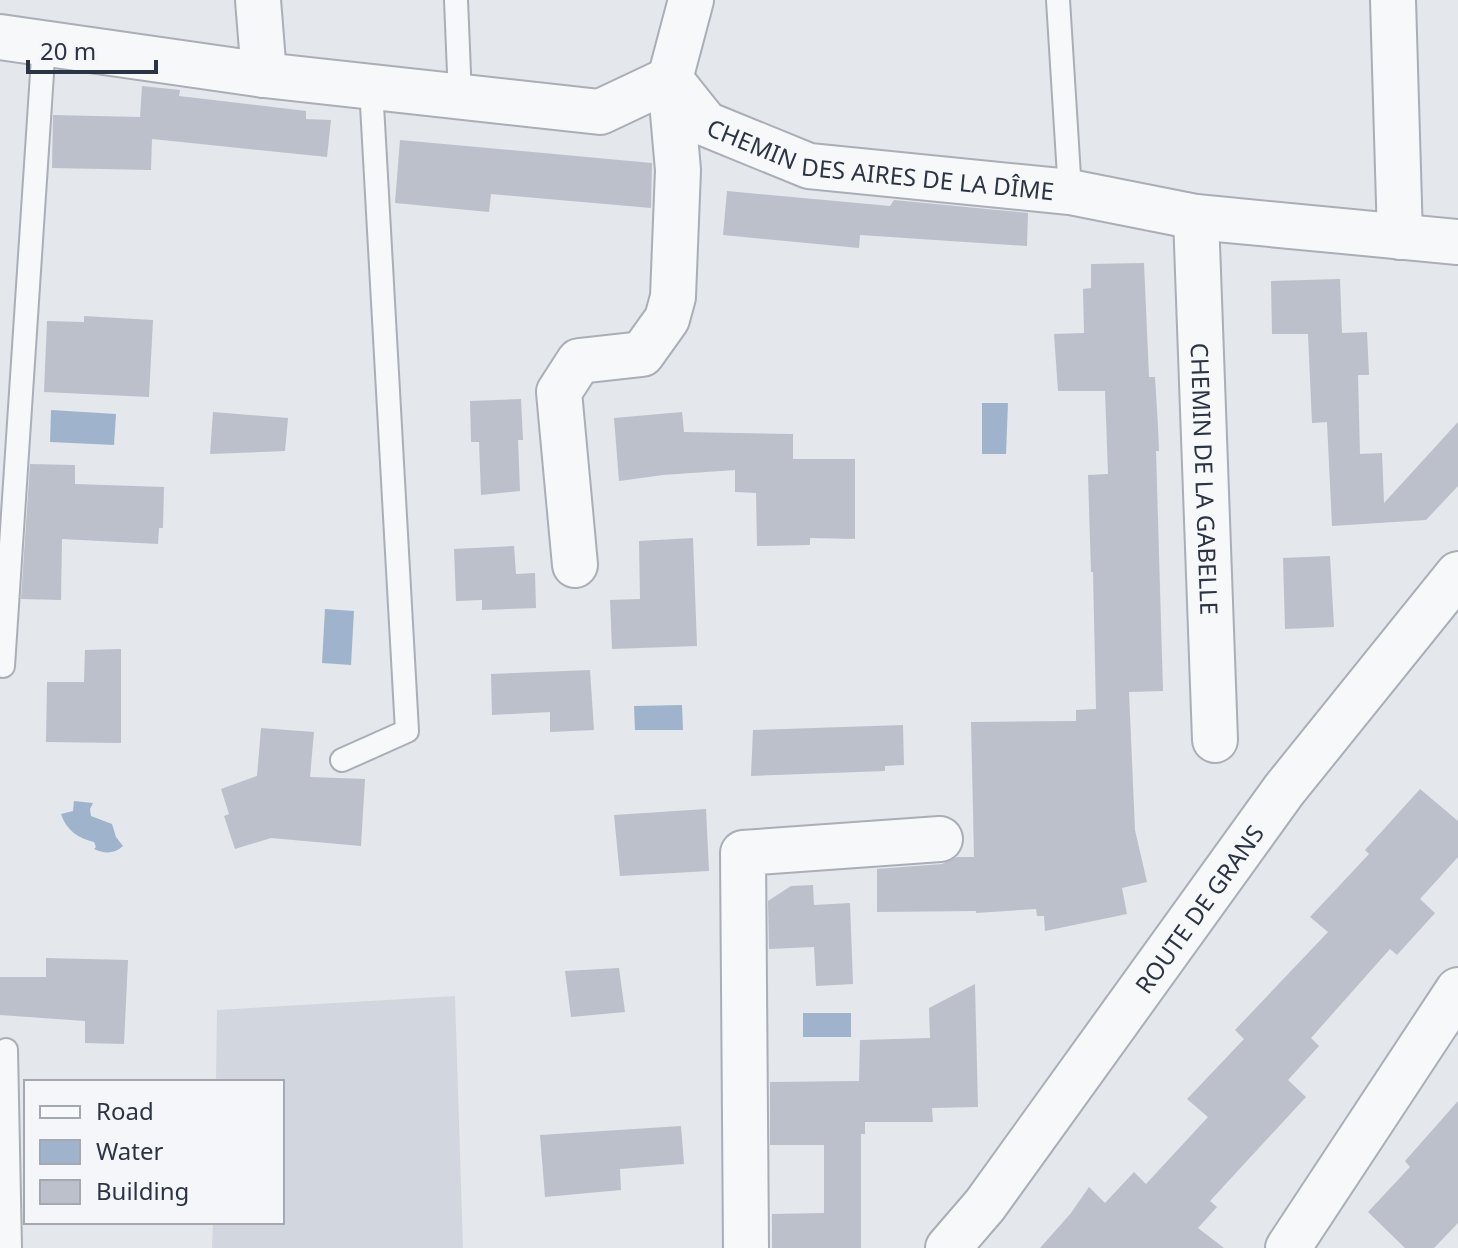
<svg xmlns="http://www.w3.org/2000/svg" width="1458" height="1248" viewBox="0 0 1458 1248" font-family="'Noto Sans',sans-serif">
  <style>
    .built { fill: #d2d6de }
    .water { fill: #9fb4cc }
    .building { fill: #bbc0ca }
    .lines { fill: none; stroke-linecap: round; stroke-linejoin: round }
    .service-casing { stroke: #a9aeb7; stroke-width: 26 }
    .minor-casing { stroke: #a9aeb7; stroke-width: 48 }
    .tertiary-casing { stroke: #a9aeb7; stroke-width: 48 }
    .service { stroke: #f7f8fa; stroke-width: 22 }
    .minor { stroke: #f7f8fa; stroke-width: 44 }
    .tertiary { stroke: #f7f8fa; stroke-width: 44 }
    .labels { text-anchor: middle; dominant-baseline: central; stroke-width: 8; stroke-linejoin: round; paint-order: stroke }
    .street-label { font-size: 24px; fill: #2b3445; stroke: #f4f6f9 }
  </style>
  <rect width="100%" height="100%" fill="#e4e7ec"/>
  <path class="built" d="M 455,996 L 463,1248 L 212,1248 L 213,1222 L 282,1222 L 282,1082 L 216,1082 L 217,1010 Z"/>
  <g class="water">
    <path d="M 982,403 L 1008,403 L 1006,454 L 982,454 Z"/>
    <path d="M 51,410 L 116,414 L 114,445 L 50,442 Z"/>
    <path d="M 325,609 L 354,611 L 351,665 L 322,663 Z"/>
    <path d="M 682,705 L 683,730 L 635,730 L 634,706 Z"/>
    <path d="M 74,801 L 93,803 L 90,809 L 91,816 L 112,824 L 116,837 L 123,846 C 114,854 105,854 94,849 L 96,847 L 94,842 C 79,839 66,830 61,814 L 73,811 Z"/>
    <rect x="803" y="1013" width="48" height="24"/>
  </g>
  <g class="building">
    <path d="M 142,86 L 180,90 L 179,96 L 306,111 L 306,119 L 331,120 L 327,157 L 152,139 L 151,170 L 52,168 L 53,115 L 140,117 Z"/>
    <path d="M 400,140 L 652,163 L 651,208 L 491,194 L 489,212 L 395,203 Z"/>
    <path d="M 727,191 L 890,206 L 894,200 L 1028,213 L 1027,246 L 860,235 L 859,248 L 723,235 Z"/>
    <path d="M 1144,263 L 1149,377 L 1155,377 L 1158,427 L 1159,451 L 1156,451 L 1163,691 L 1129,692 L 1135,830 L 1147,882 L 1122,888 L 1127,914 L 1045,931 L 1044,916 L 1037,916 L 1036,909 L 976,913 L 976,911 L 877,912 L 877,869 L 942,864 L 957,857 L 974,857 L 971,722 L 1076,721 L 1076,710 L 1096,709 L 1093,572 L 1091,572 L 1088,475 L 1108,474 L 1105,391 L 1058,391 L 1054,334 L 1084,333 L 1083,289 L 1091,288 L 1091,264 Z"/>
    <path d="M 1340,279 L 1342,333 L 1367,332 L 1369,375 L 1358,375 L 1360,454 L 1382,453 L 1384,503 L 1458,422 L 1458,486 L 1426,520 L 1332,526 L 1327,422 L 1312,423 L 1308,334 L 1272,334 L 1271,281 Z"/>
    <path d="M 84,316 L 153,320 L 149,397 L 44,392 L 47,321 L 84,322 Z"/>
    <path d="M 521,399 L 523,440 L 518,440 L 520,491 L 481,495 L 479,442 L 471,442 L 470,401 Z"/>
    <path d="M 213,412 L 288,418 L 285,451 L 210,454 Z"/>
    <path d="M 682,412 L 684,432 L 793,434 L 793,459 L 855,459 L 855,539 L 810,538 L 810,545 L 757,546 L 756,493 L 735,492 L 735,470 L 663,475 L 619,481 L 614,418 Z"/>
    <path d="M 30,464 L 75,465 L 75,484 L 164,487 L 163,528 L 159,528 L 158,544 L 62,539 L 61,600 L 21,599 Z"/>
    <path d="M 693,538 L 697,646 L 612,649 L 610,600 L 640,599 L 639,541 Z"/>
    <path d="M 514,546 L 516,574 L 535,573 L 536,608 L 482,610 L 482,600 L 456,601 L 454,549 Z"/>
    <path d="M 1330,556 L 1334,627 L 1285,629 L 1283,558 Z"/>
    <path d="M 121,649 L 121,743 L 46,742 L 47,682 L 84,682 L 85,650 Z"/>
    <path d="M 590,670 L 594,730 L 550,732 L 550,712 L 492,715 L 491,674 Z"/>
    <path d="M 903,725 L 904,765 L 885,766 L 885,771 L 751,776 L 753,730 Z"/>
    <path d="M 261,728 L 314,732 L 310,777 L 365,779 L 361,846 L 271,838 L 235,849 L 224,816 L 229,814 L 221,789 L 257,776 Z"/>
    <path d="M 1420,789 L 1458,821 L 1458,857 L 1420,899 L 1435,913 L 1397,955 L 1390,949 L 1311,1038 L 1319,1046 L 1288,1080 L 1306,1097 L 1210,1201 L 1217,1207 L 1198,1228 L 1224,1248 L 1040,1248 L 1071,1213 L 1089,1187 L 1105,1203 L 1134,1172 L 1146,1184 L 1208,1117 L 1187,1099 L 1244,1039 L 1235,1030 L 1328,932 L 1310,917 L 1369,854 L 1365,850 Z"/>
    <path d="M 706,809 L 709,871 L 620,876 L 614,815 Z"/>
    <path d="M 813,885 L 814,905 L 850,903 L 853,984 L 816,986 L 814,947 L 769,949 L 768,901 L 791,886 Z"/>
    <path d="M 46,958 L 128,960 L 124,1044 L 85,1043 L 85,1021 L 0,1015 L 0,977 L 46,977 Z"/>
    <path d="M 619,968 L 625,1012 L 571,1017 L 565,971 Z"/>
    <path d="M 975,984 L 978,1107 L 932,1108 L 933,1122 L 865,1122 L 865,1134 L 861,1134 L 861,1248 L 772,1248 L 772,1214 L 824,1213 L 824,1145 L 770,1145 L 770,1082 L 859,1081 L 860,1040 L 930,1038 L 929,1008 Z"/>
    <path d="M 1458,1101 L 1458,1223 L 1434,1248 L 1405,1248 L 1368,1212 L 1410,1167 L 1405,1161 Z"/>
    <path d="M 681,1126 L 684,1164 L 620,1169 L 621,1190 L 545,1197 L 540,1135 Z"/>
  </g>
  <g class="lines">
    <g class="service-casing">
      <g id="service">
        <path d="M 456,0 L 460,97"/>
        <path d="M 1058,0 L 1070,192"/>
        <path d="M 3,666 L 44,43"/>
        <path d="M 342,760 L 407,731 L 371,87"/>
        <path d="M 6,1050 L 10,1248"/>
      </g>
    </g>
    <g class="minor-casing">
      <g id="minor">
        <path d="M 258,0 L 264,75"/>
        <path d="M 1393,0 L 1400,237"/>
        <path id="s1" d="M 0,37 L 264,75 L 600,112 L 670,79 L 706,124 L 809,166 L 1070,192 L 1196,217 L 1458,242"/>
        <path id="s2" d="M 1196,217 L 1215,740"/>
        <path d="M 575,565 L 559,392 L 579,361 L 642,354 L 667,319 L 673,297 L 678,170 L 670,79 L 691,0"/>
        <path d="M 746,1248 L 743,853 L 940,839"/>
        <path d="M 1288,1248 L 1458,990"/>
      </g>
    </g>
    <g class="tertiary-casing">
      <g id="tertiary">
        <path id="s3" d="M 948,1248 L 985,1205 L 1284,790 L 1458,574"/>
      </g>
    </g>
    <use href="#service" class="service"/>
    <use href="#minor" class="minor"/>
    <use href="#tertiary" class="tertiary"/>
  </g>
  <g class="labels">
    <g class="street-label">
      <text stroke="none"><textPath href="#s1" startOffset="920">CHEMIN DES AIRES DE LA DÎME</textPath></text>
      <text stroke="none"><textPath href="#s2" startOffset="262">CHEMIN DE LA GABELLE</textPath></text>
      <text stroke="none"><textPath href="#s3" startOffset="422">ROUTE DE GRANS</textPath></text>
    </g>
  </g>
  <rect x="24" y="1080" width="260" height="144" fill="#f4f6f9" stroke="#a4a8b1" stroke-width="2"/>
  <rect x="40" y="1106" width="40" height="12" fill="#f7f8fa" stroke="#a4a8b1" stroke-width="2"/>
  <text x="96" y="1120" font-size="24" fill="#2b3445">Road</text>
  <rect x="40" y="1140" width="40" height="24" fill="#9fb4cc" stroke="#a4a8b1" stroke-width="2"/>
  <text x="96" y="1160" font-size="24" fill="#2b3445">Water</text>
  <rect x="40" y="1180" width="40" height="24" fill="#bbc0ca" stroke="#a4a8b1" stroke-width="2"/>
  <text x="96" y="1200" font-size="24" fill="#2b3445">Building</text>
  <path d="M28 60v12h128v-12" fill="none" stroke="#2b3445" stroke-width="4"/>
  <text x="40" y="60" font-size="24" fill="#2b3445" stroke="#f4f6f9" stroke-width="6" paint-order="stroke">20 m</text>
</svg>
